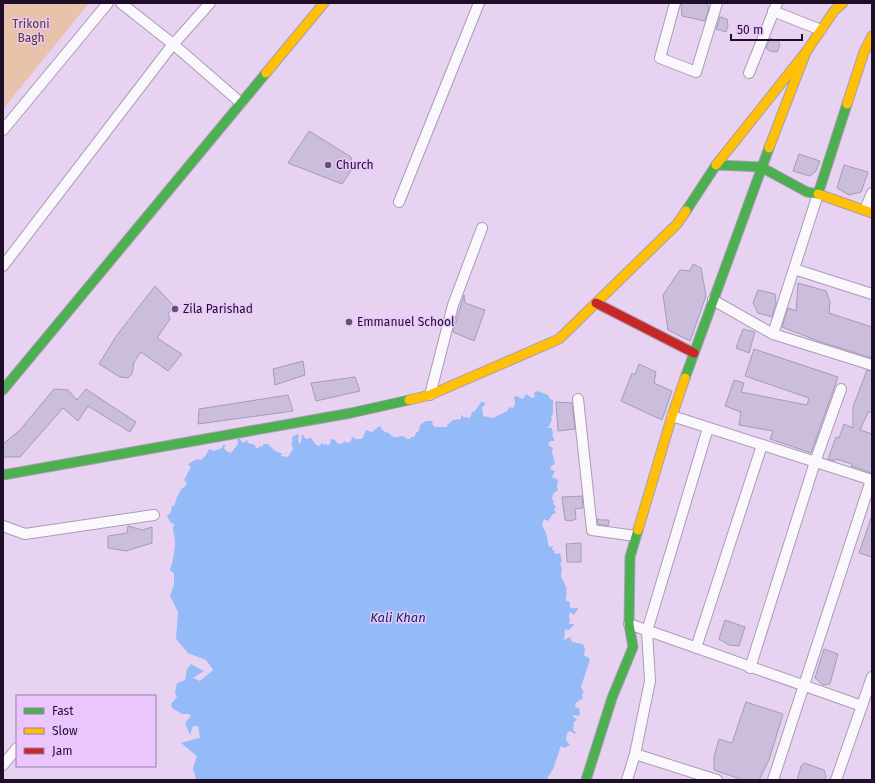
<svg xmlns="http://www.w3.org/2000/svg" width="875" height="783" viewBox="0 0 875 783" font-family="'Fira Sans',sans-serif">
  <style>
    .green { fill: #e8c2aa }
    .water { fill: #95baf8 }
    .building { fill: #cbbedc; stroke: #a69ab4 }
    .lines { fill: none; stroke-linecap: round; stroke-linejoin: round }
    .street-casing { stroke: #ac9bb4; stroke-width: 12 }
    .fast-casing { stroke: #ac9bb4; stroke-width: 11 }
    .slow-casing { stroke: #ac9bb4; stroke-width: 11 }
    .jam-casing { stroke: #ac9bb4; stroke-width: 11 }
    .street { stroke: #fbf8fd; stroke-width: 10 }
    .fast { stroke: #4caf50; stroke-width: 9 }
    .slow { stroke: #ffc107; stroke-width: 9 }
    .jam { stroke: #c62828; stroke-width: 9 }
    .poi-dot { fill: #65536e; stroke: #ebc6fe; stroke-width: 1.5 }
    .labels { text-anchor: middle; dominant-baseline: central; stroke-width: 3; stroke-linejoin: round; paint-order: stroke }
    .park-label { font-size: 12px; fill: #583f1a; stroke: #ebc6fe }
    .poi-label { font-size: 12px; fill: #1f0e27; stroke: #ebc6fe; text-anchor: start }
    .water-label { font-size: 13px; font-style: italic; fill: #002957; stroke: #ebc6fe }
  </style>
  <rect width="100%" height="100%" fill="#e7d3f1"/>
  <path class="green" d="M 3,3 L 89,3 L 3,109 Z"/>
  <path class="water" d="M 537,391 L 548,395 L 550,399 L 553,400 L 553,413 L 551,418 L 552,420 L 548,428 L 552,428 L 553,434 L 552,436 L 554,438 L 554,441 L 550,441 L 548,445 L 553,448 L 552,452 L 555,463 L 550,468 L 551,470 L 555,471 L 552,477 L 558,480 L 557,486 L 558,490 L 553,494 L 552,499 L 554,502 L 553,504 L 556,506 L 554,510 L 556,513 L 553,514 L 548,521 L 544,519 L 542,525 L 546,533 L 549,547 L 553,546 L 552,550 L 555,551 L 554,553 L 557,554 L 560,553 L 562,562 L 560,563 L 562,569 L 561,576 L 567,589 L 566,591 L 567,596 L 566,596 L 566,601 L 570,602 L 570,608 L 578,608 L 578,609 L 574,615 L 570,612 L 569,616 L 570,619 L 569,624 L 575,624 L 569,630 L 565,629 L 564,640 L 570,637 L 572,642 L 583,644 L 585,649 L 584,655 L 590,659 L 581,687 L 584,693 L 582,694 L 583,698 C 580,701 575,701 575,707 L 580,709 L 579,711 L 580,713 L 579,716 L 573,715 L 573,717 L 577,719 L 574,722 L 573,731 L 576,732 L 575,734 L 570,731 L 567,733 L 566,740 L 570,745 L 564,748 L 561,746 L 553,769 L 548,777 L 548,780 L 196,780 L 193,768 L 197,756 L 181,743 L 202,737 L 200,737 L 198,726 L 193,726 L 190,735 L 185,723 L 191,716 L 189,714 L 182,714 L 172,708 L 171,704 L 177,697 L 175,692 L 177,683 L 185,680 L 187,669 L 191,664 L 204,671 L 193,678 L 200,681 L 213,670 L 206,660 L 188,653 L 176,639 L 178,612 L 170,596 L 174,584 L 174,573 L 170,570 C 173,560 175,551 175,540 C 174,534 172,530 174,524 L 171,523 L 167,516 L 171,512 L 172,505 L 174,506 L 177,497 L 182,488 L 184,488 L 187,483 L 184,480 L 191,467 L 188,464 L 197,459 L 201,460 L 206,455 L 209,449 L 214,451 L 222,448 L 223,445 L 226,445 L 224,448 L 226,451 L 231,453 L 238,444 L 237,439 L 240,439 L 243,443 L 247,440 L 248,443 L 255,445 L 256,448 L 258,448 L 260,446 L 262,447 L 264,444 L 268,444 L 275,451 L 283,454 L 281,455 L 281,456 L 288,457 L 293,449 L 291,443 L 293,441 L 292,438 L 293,436 L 299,434 L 298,441 L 299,443 L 301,443 L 302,434 L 306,439 L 311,438 L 316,445 L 319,446 L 323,442 L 323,445 L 325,444 L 328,445 L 330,444 L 331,439 L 335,440 L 338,444 L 343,443 L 345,441 L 348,443 L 351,441 L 352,437 L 356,439 L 362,439 L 366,430 L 372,432 L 378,427 L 381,426 L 381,429 L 385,432 L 389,433 C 393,439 396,437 403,436 L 407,439 L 410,439 L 411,437 L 414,437 L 416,433 L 419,431 L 420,425 L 426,421 L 433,421 L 432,424 L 435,427 L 447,427 L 447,425 L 453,420 L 461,419 L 461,414 L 463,417 L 470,418 L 472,412 L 475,411 L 481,402 L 484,402 L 485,405 L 482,407 L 483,416 L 493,418 L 507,411 L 509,407 L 512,408 C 516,406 515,402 514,397 L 516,396 L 523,399 L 526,394 L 532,398 L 535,397 L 534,393 Z"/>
  <g class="building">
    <path d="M 681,3 L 704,3 L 708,5 L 709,8 L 705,21 L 682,16 Z"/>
    <path d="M 720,17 L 727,19 L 728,25 L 726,32 L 716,29 Z"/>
    <path d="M 770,38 L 779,42 L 780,45 L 777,52 L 770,51 L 766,48 Z"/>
    <path d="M 309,131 L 351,157 L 352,169 L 342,184 L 288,163 Z"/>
    <path d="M 799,154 L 820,161 L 816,171 L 810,176 L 793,171 Z"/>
    <path d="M 844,165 L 868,172 L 861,192 L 849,195 L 837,188 Z"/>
    <path d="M 693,264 L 701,268 L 706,296 L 690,341 L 668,330 L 663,295 L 680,270 L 690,271 Z"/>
    <path d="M 798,283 L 826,291 L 830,302 L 829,313 L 872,327 L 872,358 L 818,341 L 782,327 L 788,308 L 796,311 Z"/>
    <path d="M 155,286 L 174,306 L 168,314 L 170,319 L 157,338 L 182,354 L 168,371 L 141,352 L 134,362 L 132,374 L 128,378 L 120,377 L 99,364 L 117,335 Z"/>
    <path d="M 758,290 L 775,294 L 776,303 L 772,317 L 758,313 L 753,303 Z"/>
    <path d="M 464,295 L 465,303 L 485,310 L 474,341 L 453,332 Z"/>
    <path d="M 743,329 L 755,332 L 749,353 L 736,348 Z"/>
    <path d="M 754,349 L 838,377 L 811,453 L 770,439 L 773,431 L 739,425 L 741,412 L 725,406 L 734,380 L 744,383 L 741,392 L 807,405 L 809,398 L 745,376 Z"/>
    <path d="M 303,361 L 305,375 L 275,385 L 273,369 Z"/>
    <path d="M 639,364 L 656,372 L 654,383 L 672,391 L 662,420 L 621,401 L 632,373 L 635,375 Z"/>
    <path d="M 867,370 L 872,371 L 872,412 L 868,412 L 860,430 L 872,434 L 872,473 L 851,466 L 852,464 L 836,459 L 835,461 L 828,459 L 836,437 L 839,438 L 844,424 L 853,428 L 853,407 Z"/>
    <path d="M 355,377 L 360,391 L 316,401 L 311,383 Z"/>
    <path d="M 54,389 L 68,390 L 77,400 L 86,389 L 136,422 L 130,432 L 88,406 L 78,421 L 63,408 L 20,457 L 3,457 L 3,444 L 20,430 Z"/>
    <path d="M 288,395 L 293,411 L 198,424 L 199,409 Z"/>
    <path d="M 556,402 L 572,403 L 575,429 L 558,431 Z"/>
    <path d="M 582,496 L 583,508 L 575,509 L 576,519 L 571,521 L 565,520 L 562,497 Z"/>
    <path d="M 871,518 L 872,518 L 872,557 L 859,553 Z"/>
    <path d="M 597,519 L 602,520 L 609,520 L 608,526 L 598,524 Z"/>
    <path d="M 128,526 L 142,530 L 152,527 L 152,543 L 126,551 L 108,548 L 108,536 L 127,533 Z"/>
    <path d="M 581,543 L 581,562 L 567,562 L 566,544 Z"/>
    <path d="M 725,620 L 745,627 L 739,646 L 729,645 L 719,639 Z"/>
    <path d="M 824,649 L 838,654 L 830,684 L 823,685 L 815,678 Z"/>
    <path d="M 746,702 L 783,714 L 769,760 L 759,780 L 743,780 L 714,770 L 714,757 L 719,739 L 732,743 Z"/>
    <path d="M 804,763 L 824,770 L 826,776 L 825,780 L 797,780 L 801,766 Z"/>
  </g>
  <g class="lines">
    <g class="street-casing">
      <g id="street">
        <path d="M 121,3 L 173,44 L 241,103"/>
        <path d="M 675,3 L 660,58 L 696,72 L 717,3"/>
        <path d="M 773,11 L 821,30"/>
        <path d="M 749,73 L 777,3"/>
        <path d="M 3,130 L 108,3"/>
        <path d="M 399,202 L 479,3"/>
        <path d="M 865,210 L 872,193"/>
        <path d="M 3,266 L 170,48 L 210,3"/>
        <path d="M 794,269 L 872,294"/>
        <path d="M 713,300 L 773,334 L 872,365"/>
        <path d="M 773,334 L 818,194"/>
        <path d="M 430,395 L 453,305 L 482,228"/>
        <path d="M 578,399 L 592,530 L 636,536"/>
        <path d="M 672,416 L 872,480"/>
        <path d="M 3,526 L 25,534 L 154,515"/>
        <path d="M 629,624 L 862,706"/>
        <path d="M 696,648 L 762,445"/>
        <path d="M 750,668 L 815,462 L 841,389"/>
        <path d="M 635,754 L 717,780"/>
        <path d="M 3,765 L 17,748"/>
        <path d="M 627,780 L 635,754 L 650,681 L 647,631 L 708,428"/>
        <path d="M 773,780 L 871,480"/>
        <path d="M 836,780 L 872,677"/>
      </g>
    </g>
    <g class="fast-casing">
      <g id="fast">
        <path d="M 686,211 L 716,165 L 761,167 L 807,192 L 818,194 L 847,104"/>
        <path d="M 685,378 L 769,148"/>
        <path d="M 3,390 L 266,73"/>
        <path d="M 3,475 L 351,413 L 409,400"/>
        <path d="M 586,780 L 612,698 L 633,647 L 629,624 L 630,557 L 638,530"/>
      </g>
    </g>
    <g class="slow-casing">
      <g id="slow">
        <path d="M 266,73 L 324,3"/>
        <path d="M 847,104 L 864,52 L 872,36"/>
        <path d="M 769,148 L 806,52"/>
        <path d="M 716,165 L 806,52 L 834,11 L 843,3"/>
        <path d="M 818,194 L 872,213"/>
        <path d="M 409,400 L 430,395 L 559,339 L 677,224 L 686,211"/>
        <path d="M 638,530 L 672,416 L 685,378"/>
      </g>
    </g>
    <g class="jam-casing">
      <path id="jam" d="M 596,303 L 694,353"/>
    </g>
    <use href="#street" class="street"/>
    <use href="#fast" class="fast"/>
    <use href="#slow" class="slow"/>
    <use href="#jam" class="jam"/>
  </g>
  <g class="poi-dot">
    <circle cx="328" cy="165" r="4"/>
    <circle cx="175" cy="309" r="4"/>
    <circle cx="349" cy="322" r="4"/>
  </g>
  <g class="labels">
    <g class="park-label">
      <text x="31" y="24">Trikoni<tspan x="31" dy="14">Bagh</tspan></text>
    </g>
    <g class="poi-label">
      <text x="336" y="165">Church</text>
      <text x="183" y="309">Zila Parishad</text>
      <text x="357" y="322">Emmanuel School</text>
    </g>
    <g class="water-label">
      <text x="398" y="617">Kali Khan</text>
    </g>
  </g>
  <rect width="875" height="783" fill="none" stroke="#1f0e27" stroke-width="8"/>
  <rect x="16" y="695" width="140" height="72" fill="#ebc6fe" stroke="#997ca8"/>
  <rect x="24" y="708" width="20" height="6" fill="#4caf50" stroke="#997ca8"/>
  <text x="52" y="715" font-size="12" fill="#1f0e27">Fast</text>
  <rect x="24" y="728" width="20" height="6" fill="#ffc107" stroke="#997ca8"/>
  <text x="52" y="735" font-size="12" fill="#1f0e27">Slow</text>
  <rect x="24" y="748" width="20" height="6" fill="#c62828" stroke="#997ca8"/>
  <text x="52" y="755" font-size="12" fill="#1f0e27">Jam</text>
  <path d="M731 34v6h71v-6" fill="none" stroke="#1f0e27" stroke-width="2"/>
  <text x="737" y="34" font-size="12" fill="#1f0e27" stroke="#ebc6fe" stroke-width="3" paint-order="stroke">50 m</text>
</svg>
